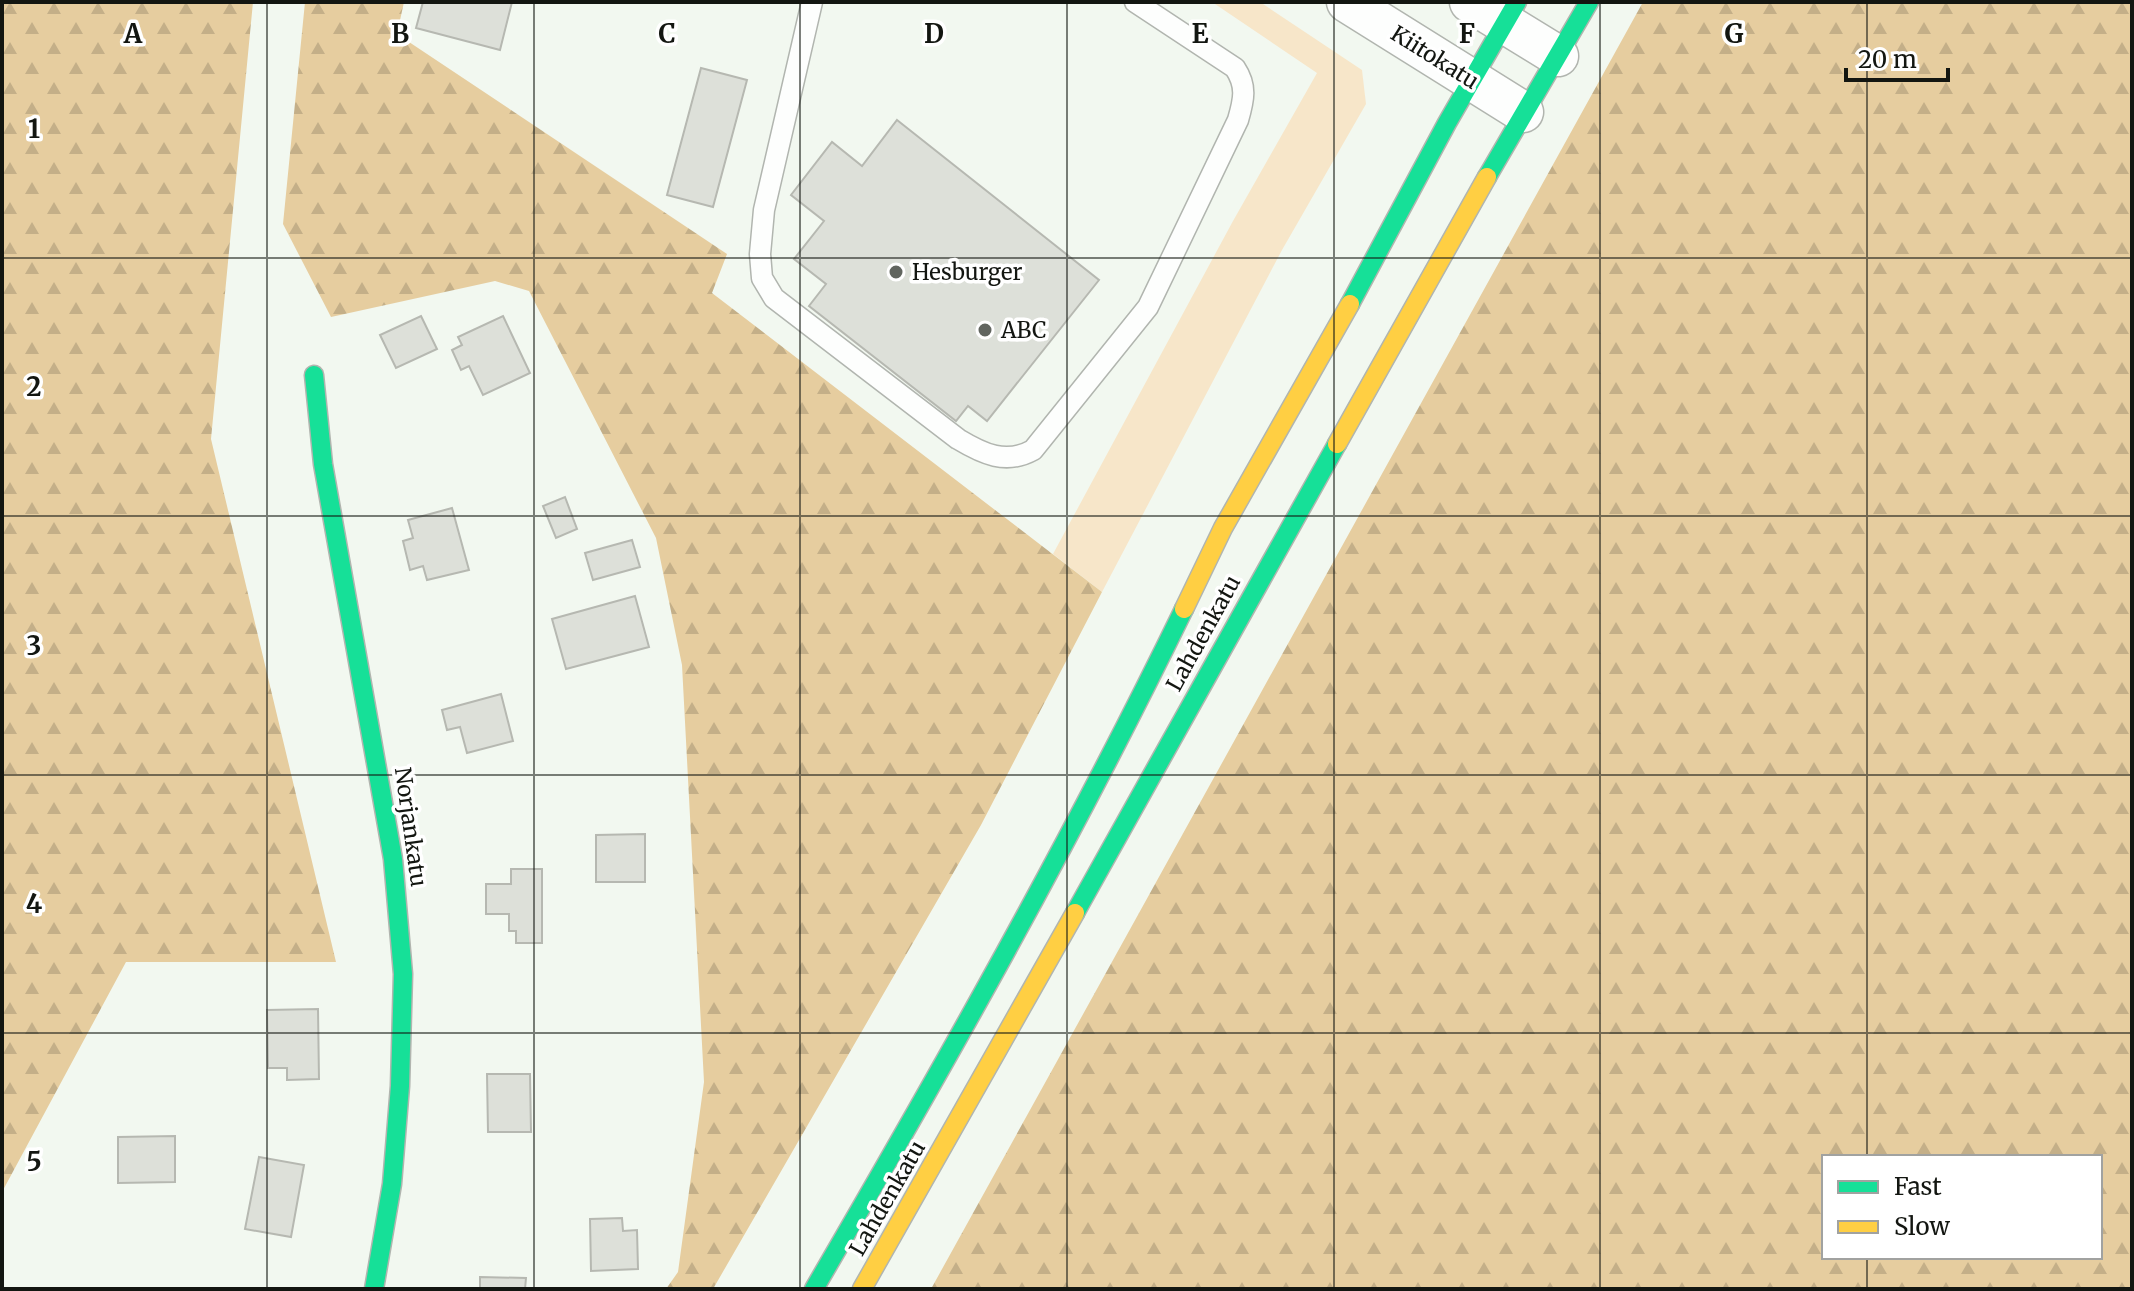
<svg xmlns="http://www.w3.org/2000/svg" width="2134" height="1291" viewBox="0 0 2134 1291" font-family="Merriweather,serif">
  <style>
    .green { fill: #f7e6c9 }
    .forest { fill: url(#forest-firs); fill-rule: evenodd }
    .building { fill: #dde0d9; stroke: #b6b8b1; stroke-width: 2 }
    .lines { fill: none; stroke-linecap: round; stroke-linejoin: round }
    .lane-casing { stroke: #b1b5af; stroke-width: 23 }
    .street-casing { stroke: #b1b5af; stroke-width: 43 }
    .fast-casing { stroke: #b1b5af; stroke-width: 21 }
    .slow-casing { stroke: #b1b5af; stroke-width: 21 }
    .lane { stroke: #fdfefd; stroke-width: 20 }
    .street { stroke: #fdfefd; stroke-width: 40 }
    .fast { stroke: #16e098; stroke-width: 18 }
    .slow { stroke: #ffcf43; stroke-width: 18 }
    .grid { fill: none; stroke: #131611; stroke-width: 2; stroke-opacity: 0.55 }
    .poi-dot { fill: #61655f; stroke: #fff; stroke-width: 3 }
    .labels { text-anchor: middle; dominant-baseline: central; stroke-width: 7; stroke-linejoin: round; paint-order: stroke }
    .street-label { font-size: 22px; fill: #131611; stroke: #fff }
    .poi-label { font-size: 22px; fill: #131611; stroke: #fff; text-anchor: start }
    .grid-label { font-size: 26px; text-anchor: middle; font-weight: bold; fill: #131611; stroke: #fff; stroke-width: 7; stroke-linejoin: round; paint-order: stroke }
  </style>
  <defs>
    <pattern id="forest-firs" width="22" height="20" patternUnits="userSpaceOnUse" patternTransform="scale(2)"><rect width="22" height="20" fill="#e6cd9f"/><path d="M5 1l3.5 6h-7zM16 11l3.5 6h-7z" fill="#c4af88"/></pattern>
  </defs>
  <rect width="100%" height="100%" fill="#f2f8f0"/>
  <path class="green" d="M 1212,2 L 1260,2 L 1362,70 L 1366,104 L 1282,250 L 1102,592 L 1053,554 L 1233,221 L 1317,73 Z"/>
  <g class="forest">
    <path d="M 2,2 L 253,2 L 211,439 L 336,962 L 126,962 L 2,1192 Z"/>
    <path d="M 305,2 L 404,2 L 397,34 L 727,254 L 712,293 L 1102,592 L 981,825 L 713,1289 L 666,1289 L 678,1272 L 704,1082 L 682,665 L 656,538 L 529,291 L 495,281 L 331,317 L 283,224 Z"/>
    <path d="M 1643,2 L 2132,2 L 2132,1289 L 931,1289 ZM 1824,1157 L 2100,1157 L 2100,1257 L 1824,1257 Z"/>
  </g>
  <g class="building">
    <path d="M 423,2 L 512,2 L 500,50 L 416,28 Z"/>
    <path d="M 701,68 L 747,80 L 713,207 L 667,195 Z"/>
    <path d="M 897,120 L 1099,280 L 987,421 L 968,406 L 956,421 L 809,306 L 826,284 L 794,259 L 824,221 L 791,195 L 832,142 L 862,166 Z"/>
    <path d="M 421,316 L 437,349 L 396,368 L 380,335 Z"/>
    <path d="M 503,316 L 530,373 L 483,395 L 469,366 L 461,370 L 452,350 L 462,345 L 458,337 Z"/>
    <path d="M 565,497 L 577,529 L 556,538 L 543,506 Z"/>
    <path d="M 452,508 L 469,570 L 427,580 L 423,566 L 410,570 L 403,541 L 413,538 L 408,520 Z"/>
    <path d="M 632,540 L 640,567 L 593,580 L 585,553 Z"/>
    <path d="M 635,596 L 649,647 L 566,669 L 552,619 Z"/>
    <path d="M 501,694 L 513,741 L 467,753 L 460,727 L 447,730 L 442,710 Z"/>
    <path d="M 645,834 L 645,882 L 596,882 L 596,835 Z"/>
    <path d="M 511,869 L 542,869 L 542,943 L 516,943 L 516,931 L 509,931 L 509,914 L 486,914 L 486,884 L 511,884 Z"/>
    <path d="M 318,1009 L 319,1079 L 287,1080 L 287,1068 L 268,1068 L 267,1010 Z"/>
    <path d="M 487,1074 L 530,1074 L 531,1132 L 488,1132 Z"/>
    <path d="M 175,1136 L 175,1182 L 118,1183 L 118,1137 Z"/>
    <path d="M 259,1157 L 304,1165 L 291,1237 L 245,1229 Z"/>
    <path d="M 622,1218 L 623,1231 L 637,1230 L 638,1269 L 591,1271 L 590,1219 Z"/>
    <path d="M 480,1277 L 526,1278 L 525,1289 L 480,1289 Z"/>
  </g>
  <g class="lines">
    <g class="lane-casing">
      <path id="lane" d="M 812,2 L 764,210 L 760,254 L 762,278 L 774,298 L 958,439 C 983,454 1006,465 1033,450 L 1148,307 L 1238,120 C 1244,99 1247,86 1235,68 L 1135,2"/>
    </g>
    <g class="street-casing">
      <g id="street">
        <path d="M 1347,2 L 1523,112"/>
        <path d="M 1470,2 L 1558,56"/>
      </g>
    </g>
    <g class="fast-casing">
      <g id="fast">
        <path d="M 1487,177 L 1589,2"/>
        <path d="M 1350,304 L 1447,123 L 1517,2"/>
        <path d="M 314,375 L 323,464 L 393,859 L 403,974 L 400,1086 L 392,1184 L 374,1289"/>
        <path d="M 1075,913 L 1337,444"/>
        <path d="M 814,1289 C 944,1066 1071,841 1184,609"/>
      </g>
    </g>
    <g class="slow-casing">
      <g id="slow">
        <path d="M 1337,444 L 1487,177"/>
        <path d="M 1184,609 L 1223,528 L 1350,304"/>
        <path d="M 862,1289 L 1075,913"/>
      </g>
    </g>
    <use href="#lane" class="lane"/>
    <use href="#street" class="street"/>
    <use href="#fast" class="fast"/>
    <use href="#slow" class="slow"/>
  </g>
  <path class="grid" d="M 267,2 L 267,1289M 534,2 L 534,1289M 800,2 L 800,1289M 1067,2 L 1067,1289M 1334,2 L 1334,1289M 1600,2 L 1600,1289M 1867,2 L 1867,1157M 2,258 L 2132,258M 2,516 L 2132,516M 2,775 L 2132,775M 2,1033 L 2132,1033M 1867,1257 L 1867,1289"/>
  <g class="poi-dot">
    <circle cx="896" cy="272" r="8"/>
    <circle cx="985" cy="330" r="8"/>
  </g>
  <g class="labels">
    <g class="street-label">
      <text transform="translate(1435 57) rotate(32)">Kiitokatu</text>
      <text transform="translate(1203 633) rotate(-61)">Lahdenkatu</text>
      <text transform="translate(411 827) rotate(82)">Norjankatu</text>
      <text transform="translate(887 1198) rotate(-60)">Lahdenkatu</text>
    </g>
    <g class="poi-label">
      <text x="912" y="272">Hesburger</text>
      <text x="1001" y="330">ABC</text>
    </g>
  </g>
  <g class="grid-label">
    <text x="133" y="43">A</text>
    <text x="400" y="43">B</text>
    <text x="667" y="43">C</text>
    <text x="934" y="43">D</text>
    <text x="1200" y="43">E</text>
    <text x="1467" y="43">F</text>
    <text x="1734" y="43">G</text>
    <text x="34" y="138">1</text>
    <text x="34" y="396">2</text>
    <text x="34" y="655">3</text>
    <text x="34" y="913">4</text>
    <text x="34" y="1171">5</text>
  </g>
  <rect width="2134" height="1291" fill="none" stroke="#131611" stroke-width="8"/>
  <rect x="1822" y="1155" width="280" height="104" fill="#ffffff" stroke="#a1a2a0" stroke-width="2"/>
  <rect x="1838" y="1181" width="40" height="12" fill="#16e098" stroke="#a1a2a0" stroke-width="2"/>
  <text x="1894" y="1195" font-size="24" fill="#131611">Fast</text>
  <rect x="1838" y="1221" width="40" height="12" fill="#ffcf43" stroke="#a1a2a0" stroke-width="2"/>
  <text x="1894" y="1235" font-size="24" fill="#131611">Slow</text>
  <path d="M1846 68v12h102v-12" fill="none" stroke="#131611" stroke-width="4"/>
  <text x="1858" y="68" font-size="24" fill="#131611" stroke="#ffffff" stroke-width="6" paint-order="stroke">20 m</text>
</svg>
